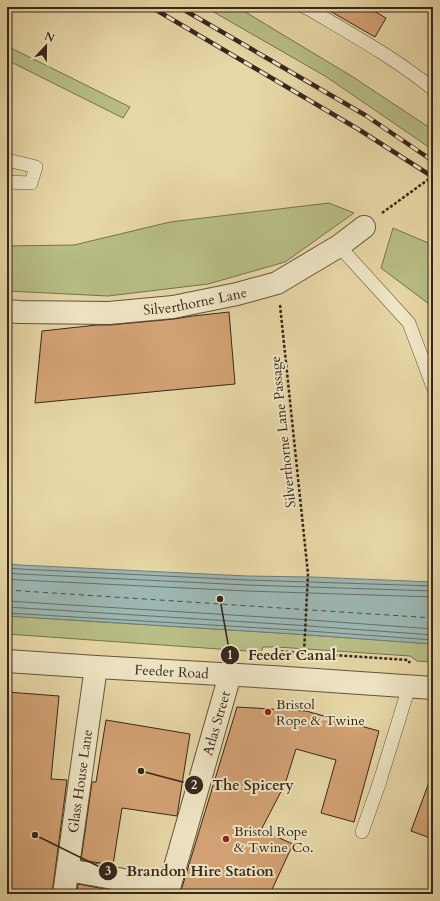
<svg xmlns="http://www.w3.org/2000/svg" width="440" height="901" viewBox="0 0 440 901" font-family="Cardo,serif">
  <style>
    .green { fill: #b8be86; stroke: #767250 }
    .water { fill: #9cb7b3; stroke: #737d76 }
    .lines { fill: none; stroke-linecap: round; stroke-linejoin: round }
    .shore { stroke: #686f67; stroke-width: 1 }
    .ferry { stroke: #4f4b41; stroke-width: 1; stroke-dasharray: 5 4; stroke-linecap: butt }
    .building { fill: #d4a376; stroke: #35271b }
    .service-casing { stroke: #62533e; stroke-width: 14 }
    .minor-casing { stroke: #62533e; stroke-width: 24 }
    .tertiary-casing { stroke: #62533e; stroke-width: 24 }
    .path { stroke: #35271b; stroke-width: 2.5; stroke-dasharray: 3 2; stroke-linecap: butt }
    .service { stroke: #f0e6c6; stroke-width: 13 }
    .minor { stroke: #f0e6c6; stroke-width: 22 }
    .tertiary { stroke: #f0e6c6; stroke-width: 22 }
    .rail-casing { stroke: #35271b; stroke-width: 4.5 }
    .rail { stroke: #f0e6c6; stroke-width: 3; stroke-dasharray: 9; stroke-linecap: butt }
    .poi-dot { fill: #8f2418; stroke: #f0e6c6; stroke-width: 1.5 }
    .labels { text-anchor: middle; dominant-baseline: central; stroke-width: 4; stroke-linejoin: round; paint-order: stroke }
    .street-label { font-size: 14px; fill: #35271b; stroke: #f0e6c6 }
    .poi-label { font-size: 14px; fill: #35271b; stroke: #f0e6c6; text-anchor: start }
    .leader { fill: none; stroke: #35271b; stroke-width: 1.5 }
    .callout-dot { fill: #35271b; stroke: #f0e6c6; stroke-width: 1.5 }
    .mark-label { font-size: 12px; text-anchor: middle; font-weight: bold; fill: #fff }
    .callout-label { font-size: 15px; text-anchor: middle; font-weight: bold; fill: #35271b; stroke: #f0e6c6; stroke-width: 4; stroke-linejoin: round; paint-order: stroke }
  </style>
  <rect width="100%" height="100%" fill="#e8d8a7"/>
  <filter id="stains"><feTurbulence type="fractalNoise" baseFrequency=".005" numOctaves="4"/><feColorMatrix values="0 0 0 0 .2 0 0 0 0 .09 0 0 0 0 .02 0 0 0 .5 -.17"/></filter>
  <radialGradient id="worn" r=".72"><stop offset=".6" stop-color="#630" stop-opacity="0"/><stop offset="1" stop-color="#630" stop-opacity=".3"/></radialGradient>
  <g class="green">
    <path d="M 205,7 L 237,7 L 353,77 L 433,130 L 433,150 L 325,76 Z"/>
    <path d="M 7,46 L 130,107 L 123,118 L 7,60 Z"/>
    <path d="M 329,203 L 354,213 L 285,262 L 208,284 L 108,296 L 7,291 L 7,246 L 74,245 L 170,222 Z"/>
    <path d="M 393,228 L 433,245 L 433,307 L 381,268 Z"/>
    <path d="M 7,616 L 295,634 L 433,644 L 433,662 L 417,661 L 410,656 L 277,647 L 263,647 L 261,652 L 7,634 Z"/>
  </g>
  <path class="water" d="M 7,564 L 20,565 L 247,576 L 312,577 L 433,582 L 433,644 L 295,634 L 7,616 Z"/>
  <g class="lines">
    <g class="shore">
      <path d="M 7,568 L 20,569 L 247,580 L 433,586"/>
      <path d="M 7,573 L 20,574 L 247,585 L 433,591"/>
      <path d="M 7,579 L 20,580 L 247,591 L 433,597"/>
      <path d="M 7,601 L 296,619 L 433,629"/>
      <path d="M 7,607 L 295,625 L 433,635"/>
      <path d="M 7,613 L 295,630 L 433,640"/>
    </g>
    <path class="ferry" d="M 7,590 L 433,618"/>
  </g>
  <g class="building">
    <path d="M 323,7 L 367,7 L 386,18 L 375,37 Z"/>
    <path d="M 229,312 L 235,384 L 35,403 L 42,331 L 97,325 L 110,325 L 174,319 L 193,316 Z"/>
    <path d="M 7,692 L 59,696 L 51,779 L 67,780 L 52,894 L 7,894 Z"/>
    <path d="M 237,707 L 306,711 L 379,731 L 354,822 L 321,813 L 336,760 L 296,749 L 285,784 L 261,830 L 293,844 L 270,894 L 180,894 Z"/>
    <path d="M 106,720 L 190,734 L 177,816 L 122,808 L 113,865 L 81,860 L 92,782 L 96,782 Z"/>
    <path d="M 431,777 L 433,778 L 433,839 L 411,831 Z"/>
    <path d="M 78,884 L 110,890 L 109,894 L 77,894 Z"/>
  </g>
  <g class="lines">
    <g class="service-casing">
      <g id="service">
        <path d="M 304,7 L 309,9 C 351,34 395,58 433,89"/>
        <path d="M 7,160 L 36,167 L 31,183 L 7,182"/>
        <path d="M 339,246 L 409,323 L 433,387"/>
        <path d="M 362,832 L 379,784 L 409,687"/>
      </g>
    </g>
    <g class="minor-casing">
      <g id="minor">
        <path id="s1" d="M 7,311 L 20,312 L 109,313 L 173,307 L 237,294 L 277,283 L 339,246 L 364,227"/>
        <path id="s2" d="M 68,870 L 169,888 L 230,675"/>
        <path id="s3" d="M 64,894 L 96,667"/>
      </g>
    </g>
    <g class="tertiary-casing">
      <g id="tertiary">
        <path id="s4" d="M 7,661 L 96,667 L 272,677 L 433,688"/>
      </g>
    </g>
    <g class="path">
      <path d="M 382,213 L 433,176"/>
      <path d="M 280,305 L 308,574 L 304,653 L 408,660 L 410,663"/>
      <path d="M 274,655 L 275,651 L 304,653"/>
    </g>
    <use href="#service" class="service"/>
    <use href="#minor" class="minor"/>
    <use href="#tertiary" class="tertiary"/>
    <g class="rail-casing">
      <g id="rail">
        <path d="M 151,7 L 358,129 L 433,177"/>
        <path d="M 179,7 L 365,115 L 433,161"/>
      </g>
    </g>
    <use href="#rail" class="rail"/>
  </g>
  <g class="poi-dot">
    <circle cx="268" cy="712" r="4"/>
    <circle cx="226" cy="839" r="4"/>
  </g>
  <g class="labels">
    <g class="street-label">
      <text stroke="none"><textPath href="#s1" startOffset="189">Silverthorne Lane</textPath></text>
      <text transform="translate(283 432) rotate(-96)">Silverthorne Lane Passage</text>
      <text stroke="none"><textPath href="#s4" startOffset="165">Feeder Road</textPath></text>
      <text stroke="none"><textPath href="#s2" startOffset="274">Atlas Street</textPath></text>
      <text stroke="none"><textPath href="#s3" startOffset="114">Glass House Lane</textPath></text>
    </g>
    <g class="poi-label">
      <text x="276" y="704">Bristol<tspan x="276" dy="16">Rope &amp; Twine</tspan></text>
      <text x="234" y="831">Bristol Rope<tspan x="234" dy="16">&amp; Twine Co.</tspan></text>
    </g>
  </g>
  <path class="leader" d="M220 599L230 655M141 771L194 785M35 835L108 871"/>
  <g class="callout-dot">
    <circle cx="220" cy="599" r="4"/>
    <circle cx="141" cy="771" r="4"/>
    <circle cx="35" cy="835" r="4"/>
    <circle cx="230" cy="655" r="10"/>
    <circle cx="194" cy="785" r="10"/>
    <circle cx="108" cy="871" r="10"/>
  </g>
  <g class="mark-label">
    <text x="230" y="659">1</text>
    <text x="194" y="789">2</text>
    <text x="108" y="875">3</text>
  </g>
  <g class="callout-label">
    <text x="292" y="660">Feeder Canal</text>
    <text x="253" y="790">The Spicery</text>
    <text x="200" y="876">Brandon Hire Station</text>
  </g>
  <rect width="440" height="901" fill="none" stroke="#e8d8a7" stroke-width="24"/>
  <rect x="8" y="8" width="424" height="885" fill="none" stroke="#35271b" stroke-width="2"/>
  <rect x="12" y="12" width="416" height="877" fill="none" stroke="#35271b"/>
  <g transform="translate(46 46) rotate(22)" stroke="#f0e6c6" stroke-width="3" paint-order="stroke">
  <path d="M0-3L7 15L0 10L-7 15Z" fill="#35271b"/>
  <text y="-6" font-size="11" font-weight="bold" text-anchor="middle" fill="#35271b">N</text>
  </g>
  <rect width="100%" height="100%" filter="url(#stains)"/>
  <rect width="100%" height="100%" fill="url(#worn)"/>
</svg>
